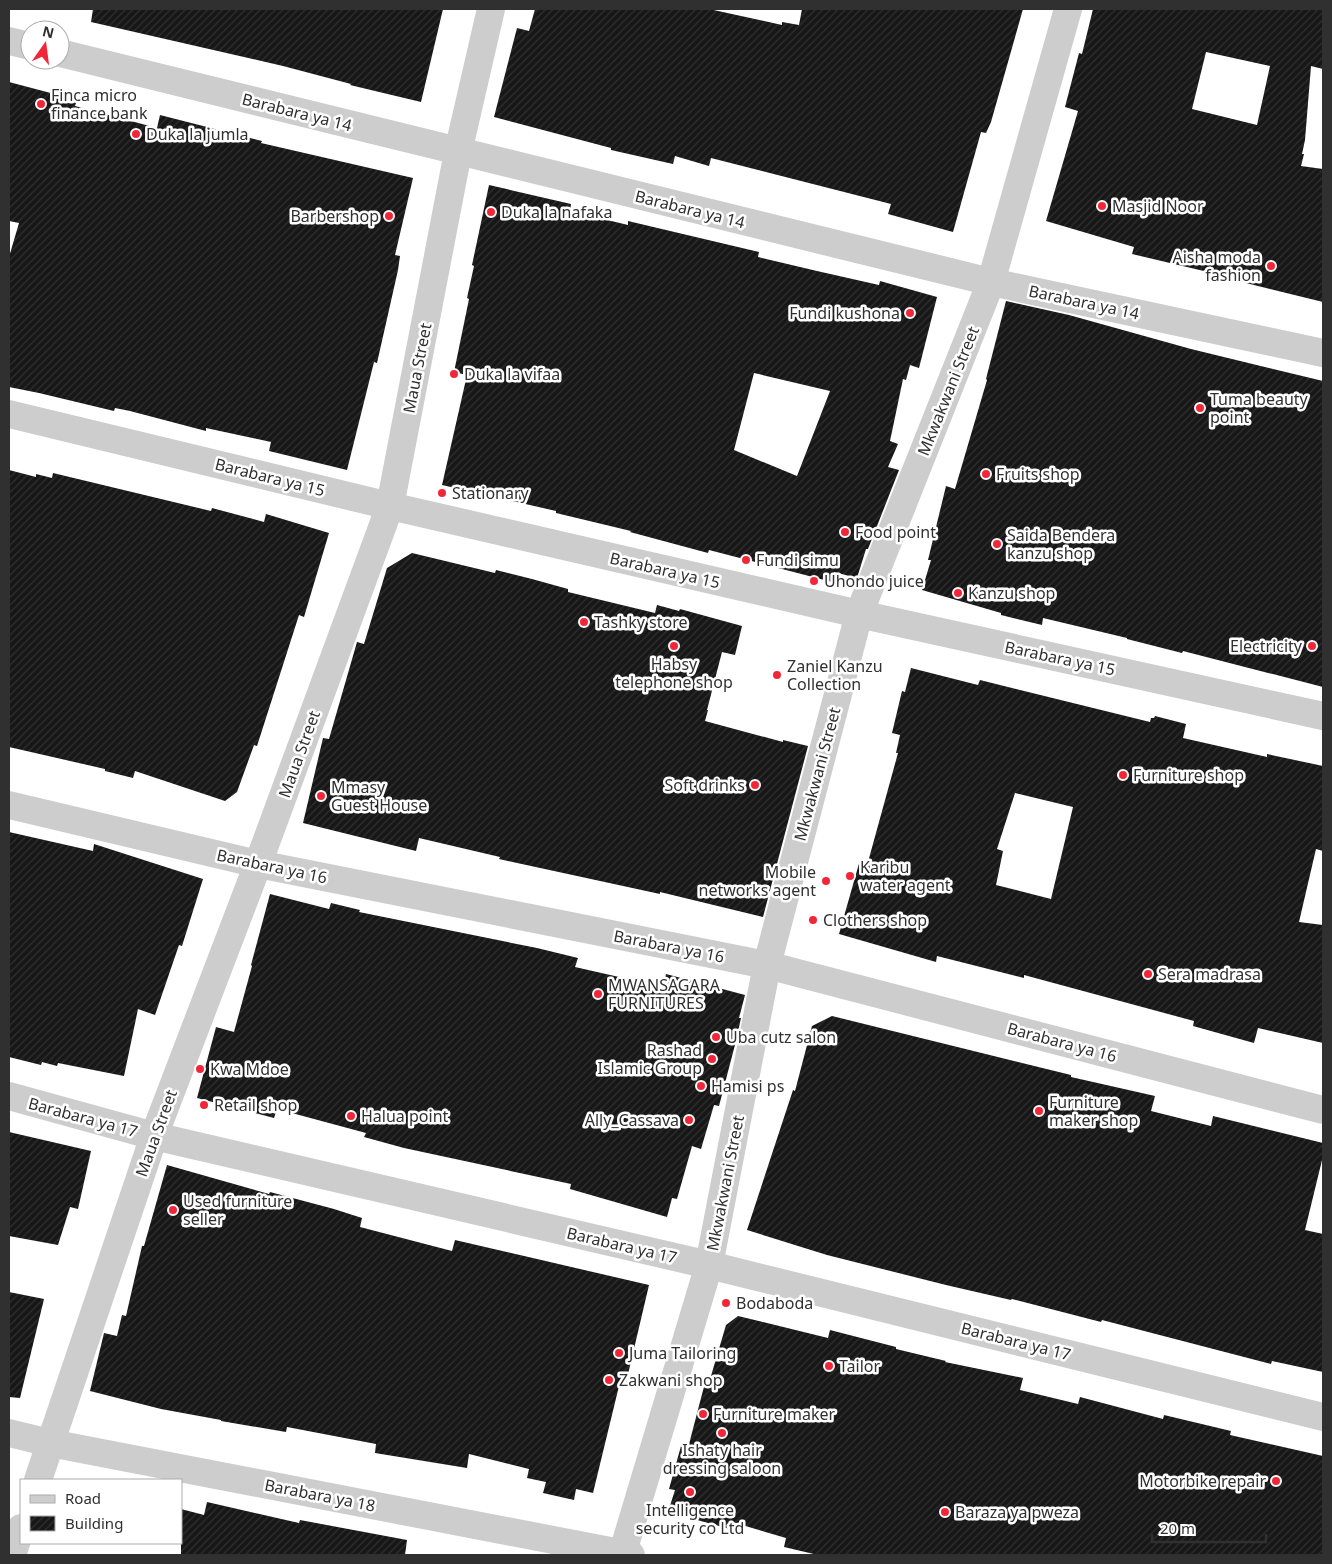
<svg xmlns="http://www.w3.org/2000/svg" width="1332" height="1564" viewBox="0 0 1332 1564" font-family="'Noto Sans',sans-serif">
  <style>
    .building { fill: url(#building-hatch); fill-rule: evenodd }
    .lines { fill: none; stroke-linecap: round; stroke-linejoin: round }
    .street { stroke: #cdcdcd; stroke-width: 28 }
    .poi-dot { fill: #f12739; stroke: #fff; stroke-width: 2 }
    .labels { text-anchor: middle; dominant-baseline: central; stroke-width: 5; stroke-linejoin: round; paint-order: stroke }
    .poi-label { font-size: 16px; fill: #303030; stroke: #fff; text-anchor: start }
    .street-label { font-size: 16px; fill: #303030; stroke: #fff }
  </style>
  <defs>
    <pattern id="building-hatch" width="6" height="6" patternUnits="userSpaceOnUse" patternTransform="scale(1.25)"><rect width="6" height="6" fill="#171717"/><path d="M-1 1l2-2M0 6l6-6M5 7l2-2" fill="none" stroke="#303030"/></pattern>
  </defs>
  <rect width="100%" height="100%" fill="#fff"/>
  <g class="building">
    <path d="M 93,9 L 443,9 L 421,102 L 350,85 L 351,84 L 283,66 L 91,22 Z"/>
    <path d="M 535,9 L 709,9 L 782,25 L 782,22 L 799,25 L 802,9 L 1023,9 L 991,122 L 986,133 L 981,132 L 953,232 L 888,214 L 891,204 L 711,158 L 709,166 L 675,156 L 673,164 L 611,150 L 611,148 L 494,117 L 517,28 L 529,31 Z"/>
    <path d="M 1093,9 L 1323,9 L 1323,69 L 1311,66 L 1305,140 L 1302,154 L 1304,154 L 1301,166 L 1323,169 L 1323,302 L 1246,283 L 1246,281 L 1132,254 L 1134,247 L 1046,221 L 1078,111 L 1065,107 L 1079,53 L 1082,54 ZM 1206,52 L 1270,66 L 1257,125 L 1192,109 Z"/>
    <path d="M 9,82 L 77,100 L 75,106 L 157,128 L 160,115 L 262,141 L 261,143 L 413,178 L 395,255 L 400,256 L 398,270 L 377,363 L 374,362 L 347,470 L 269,451 L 271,442 L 206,428 L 206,431 L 130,411 L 115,408 L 114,411 L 39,393 L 9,387 L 9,257 L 19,223 L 9,221 Z"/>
    <path d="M 489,185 L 571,204 L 570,211 L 628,225 L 628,221 L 759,252 L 758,257 L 817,271 L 879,285 L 880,281 L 937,297 L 919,368 L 910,365 L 906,380 L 903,379 L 890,441 L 898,444 L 888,467 L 899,470 L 868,549 L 866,549 L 857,578 L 834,572 L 832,582 L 709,550 L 708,553 L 630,532 L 631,531 L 556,513 L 556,511 L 442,485 L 467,375 L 454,372 L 469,299 L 467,298 L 474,266 L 472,265 ZM 754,373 L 830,391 L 797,476 L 734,450 Z"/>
    <path d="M 1006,301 L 1069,315 L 1191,349 L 1323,381 L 1323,687 L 1183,651 L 1182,653 L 1127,639 L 1127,638 L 1043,618 L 1042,625 L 1001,615 L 1001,613 L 922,590 L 931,560 L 928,560 L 946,486 L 955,489 L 987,380 L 986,379 Z"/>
    <path d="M 9,470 L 36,477 L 36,474 L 52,478 L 53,473 L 211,511 L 212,508 L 264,522 L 266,514 L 329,533 L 304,617 L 299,615 L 257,746 L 254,745 L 237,792 L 225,801 L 135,771 L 133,778 L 105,771 L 105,769 L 9,747 Z"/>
    <path d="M 412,553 L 495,573 L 496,570 L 532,579 L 568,589 L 568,592 L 655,613 L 657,605 L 679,611 L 680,609 L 742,626 L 735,655 L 722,652 L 707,710 L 708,710 L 705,721 L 783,742 L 783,740 L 808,746 L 763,917 L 660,892 L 660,894 L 499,859 L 500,857 L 419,838 L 416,851 L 303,823 L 323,738 L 329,739 L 357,642 L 364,644 L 387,568 Z"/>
    <path d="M 911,668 L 978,685 L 980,680 L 1150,722 L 1151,718 L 1154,718 L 1155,716 L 1186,724 L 1183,738 L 1267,757 L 1267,754 L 1323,766 L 1323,851 L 1316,849 L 1299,922 L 1323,925 L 1323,1043 L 1258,1028 L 1254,1043 L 1193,1026 L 1194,1021 L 1024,975 L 1024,978 L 937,956 L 936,962 L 839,934 L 860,860 L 868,862 L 898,753 L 896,753 L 900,735 L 892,733 L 902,691 L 905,692 ZM 1015,793 L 1073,807 L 1051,899 L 996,885 L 1003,851 L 997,849 Z"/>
    <path d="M 9,832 L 93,851 L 94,844 L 203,879 L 182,946 L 179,945 L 155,1015 L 138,1009 L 124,1076 L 58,1063 L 57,1066 L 42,1062 L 41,1065 L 9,1057 Z"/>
    <path d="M 270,894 L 329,909 L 331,903 L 360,910 L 359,912 L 537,948 L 578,958 L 575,967 L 663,987 L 666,974 L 745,995 L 739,1018 L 741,1018 L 736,1041 L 719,1106 L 714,1105 L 701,1149 L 692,1146 L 677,1199 L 672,1198 L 667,1217 L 570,1189 L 571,1184 L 404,1148 L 364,1137 L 366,1133 L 277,1109 L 274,1118 L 197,1098 L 216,1027 L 234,1032 L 252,966 L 251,965 Z"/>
    <path d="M 832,1016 L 1071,1075 L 1071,1077 L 1155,1096 L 1151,1111 L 1211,1126 L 1213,1116 L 1323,1143 L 1323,1156 L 1305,1230 L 1323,1234 L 1323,1372 L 1272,1361 L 1271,1364 L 1102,1320 L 1101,1322 L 1012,1299 L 1011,1300 L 946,1285 L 827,1255 L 747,1230 L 793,1090 L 795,1091 L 812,1026 Z"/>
    <path d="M 9,1132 L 91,1151 L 78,1209 L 70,1207 L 58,1245 L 9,1236 Z"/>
    <path d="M 167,1165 L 269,1194 L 270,1192 L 334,1209 L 362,1218 L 360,1227 L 452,1251 L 455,1240 L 649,1285 L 625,1387 L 619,1386 L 593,1493 L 576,1489 L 574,1500 L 543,1493 L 546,1482 L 527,1478 L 529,1469 L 469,1454 L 467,1468 L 375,1453 L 376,1444 L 287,1427 L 286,1432 L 221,1421 L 221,1420 L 161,1409 L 90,1391 L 104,1333 L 117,1336 L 122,1315 L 126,1316 L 142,1246 L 144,1246 Z"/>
    <path d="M 9,1292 L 44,1299 L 20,1398 L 9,1397 Z"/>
    <path d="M 738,1316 L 828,1338 L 830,1330 L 896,1347 L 896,1349 L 946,1361 L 945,1362 L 1023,1378 L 1020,1390 L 1078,1404 L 1080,1397 L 1163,1419 L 1164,1415 L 1231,1431 L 1230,1435 L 1323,1456 L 1323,1555 L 818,1555 L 784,1547 L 786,1538 L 732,1522 L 730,1529 L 668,1512 L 675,1490 L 669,1489 L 681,1446 L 688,1448 L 707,1375 L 711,1376 L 726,1325 Z"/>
    <path d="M 207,1502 L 299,1523 L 300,1520 L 407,1540 L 405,1555 L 181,1555 L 181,1509 L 204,1515 Z"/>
  </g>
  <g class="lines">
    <g class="street">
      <path d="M 9,41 L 30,46"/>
      <path d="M 60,53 L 991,282 L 1323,353"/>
      <path d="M 9,414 L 390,506 L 859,614 L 1323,716"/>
      <path d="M 9,805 L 258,864 L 767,965 L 1323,1110"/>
      <path d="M 9,1096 L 154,1136 L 709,1265 L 1323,1417"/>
      <path d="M 9,1433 L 50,1443 L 631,1555"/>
      <path d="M 38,1480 L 154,1136 L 258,864 L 390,506 L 458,152 L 491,9"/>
      <path d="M 12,1555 L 21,1528"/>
      <path d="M 622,1555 L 709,1265 L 767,965 L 859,614 L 991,282 L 1068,9"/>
    </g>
  </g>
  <g class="poi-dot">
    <circle cx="41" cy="104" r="5"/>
    <circle cx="136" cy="134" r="5"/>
    <circle cx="1102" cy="206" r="5"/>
    <circle cx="491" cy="212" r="5"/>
    <circle cx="389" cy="216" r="5"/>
    <circle cx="1271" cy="266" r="5"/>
    <circle cx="910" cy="313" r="5"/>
    <circle cx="454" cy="374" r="5"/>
    <circle cx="1200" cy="408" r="5"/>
    <circle cx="986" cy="474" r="5"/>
    <circle cx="442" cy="493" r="5"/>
    <circle cx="845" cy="532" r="5"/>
    <circle cx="997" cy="544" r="5"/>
    <circle cx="746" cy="560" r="5"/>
    <circle cx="814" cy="581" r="5"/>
    <circle cx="958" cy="593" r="5"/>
    <circle cx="584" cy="622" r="5"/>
    <circle cx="674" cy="646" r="5"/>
    <circle cx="1312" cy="646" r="5"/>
    <circle cx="777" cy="675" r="5"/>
    <circle cx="1123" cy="775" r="5"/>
    <circle cx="755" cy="785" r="5"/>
    <circle cx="321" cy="796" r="5"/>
    <circle cx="850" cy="876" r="5"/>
    <circle cx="826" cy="881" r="5"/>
    <circle cx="813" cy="920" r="5"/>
    <circle cx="1148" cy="974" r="5"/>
    <circle cx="598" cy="994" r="5"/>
    <circle cx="716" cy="1037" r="5"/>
    <circle cx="712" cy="1059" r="5"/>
    <circle cx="200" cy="1069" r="5"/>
    <circle cx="701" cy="1086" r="5"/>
    <circle cx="204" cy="1105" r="5"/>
    <circle cx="1039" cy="1111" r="5"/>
    <circle cx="351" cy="1116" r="5"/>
    <circle cx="689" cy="1120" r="5"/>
    <circle cx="173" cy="1210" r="5"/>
    <circle cx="726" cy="1303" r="5"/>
    <circle cx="619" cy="1353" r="5"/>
    <circle cx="829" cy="1366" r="5"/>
    <circle cx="609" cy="1380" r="5"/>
    <circle cx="703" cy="1414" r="5"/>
    <circle cx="722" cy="1433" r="5"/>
    <circle cx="1276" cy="1481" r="5"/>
    <circle cx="690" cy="1492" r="5"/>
    <circle cx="945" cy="1512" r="5"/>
  </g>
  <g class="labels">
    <g class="poi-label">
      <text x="51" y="95">Finca micro<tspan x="51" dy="18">finance bank</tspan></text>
      <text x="146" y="134">Duka la jumla</text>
      <text x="1112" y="206">Masjid Noor</text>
      <text x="501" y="212">Duka la nafaka</text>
      <text x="379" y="216" text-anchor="end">Barbershop</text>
      <text x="1261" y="257" text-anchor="end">Aisha moda<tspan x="1261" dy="18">fashion</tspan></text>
      <text x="900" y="313" text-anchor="end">Fundi kushona</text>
      <text x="464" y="374">Duka la vifaa</text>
      <text x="1210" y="399">Tuma beauty<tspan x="1210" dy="18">point</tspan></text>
      <text x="996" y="474">Fruits shop</text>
      <text x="452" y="493">Stationary</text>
      <text x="855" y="532">Food point</text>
      <text x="1007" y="535">Saida Bendera<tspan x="1007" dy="18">kanzu shop</tspan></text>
      <text x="756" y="560">Fundi simu</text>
      <text x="824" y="581">Uhondo juice</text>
      <text x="968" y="593">Kanzu shop</text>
      <text x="594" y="622">Tashky store</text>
      <text x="1302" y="646" text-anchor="end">Electricity</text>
      <text x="674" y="664" text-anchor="middle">Habsy<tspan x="674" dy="18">telephone shop</tspan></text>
      <text x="787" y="666">Zaniel Kanzu<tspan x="787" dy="18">Collection</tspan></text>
      <text x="1133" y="775">Furniture shop</text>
      <text x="745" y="785" text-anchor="end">Soft drinks</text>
      <text x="331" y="787">Mmasy<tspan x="331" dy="18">Guest House</tspan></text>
      <text x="860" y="867">Karibu<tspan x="860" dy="18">water agent</tspan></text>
      <text x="816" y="872" text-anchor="end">Mobile<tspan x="816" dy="18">networks agent</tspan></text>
      <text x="823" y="920">Clothers shop</text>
      <text x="1158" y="974">Sera madrasa</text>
      <text x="608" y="985">MWANSAGARA<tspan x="608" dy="18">FURNITURES</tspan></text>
      <text x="726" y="1037">Uba cutz salon</text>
      <text x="702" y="1050" text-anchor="end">Rashad<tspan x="702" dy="18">Islamic Group</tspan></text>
      <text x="210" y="1069">Kwa Mdoe</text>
      <text x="711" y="1086">Hamisi ps</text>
      <text x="1049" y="1102">Furniture<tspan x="1049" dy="18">maker shop</tspan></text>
      <text x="214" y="1105">Retail shop</text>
      <text x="361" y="1116">Halua point</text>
      <text x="679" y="1120" text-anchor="end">Ally_Cassava</text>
      <text x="183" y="1201">Used furniture<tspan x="183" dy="18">seller</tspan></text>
      <text x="736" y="1303">Bodaboda</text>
      <text x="629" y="1353">Juma Tailoring</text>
      <text x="839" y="1366">Tailor</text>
      <text x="619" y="1380">Zakwani shop</text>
      <text x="713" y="1414">Furniture maker</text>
      <text x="722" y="1450" text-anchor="middle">Ishaty hair<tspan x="722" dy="18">dressing saloon</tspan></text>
      <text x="1266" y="1481" text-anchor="end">Motorbike repair</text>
      <text x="690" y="1510" text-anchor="middle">Intelligence<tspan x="690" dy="18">security co Ltd</tspan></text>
      <text x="955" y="1512">Baraza ya pweza</text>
    </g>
    <g class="street-label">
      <text transform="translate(297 112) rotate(14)">Barabara ya 14</text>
      <text transform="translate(690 209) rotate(14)">Barabara ya 14</text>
      <text transform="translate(1084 302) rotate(12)">Barabara ya 14</text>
      <text transform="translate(417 368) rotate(-79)">Maua Street</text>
      <text transform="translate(948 391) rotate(-68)">Mkwakwani Street</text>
      <text transform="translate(270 477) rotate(14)">Barabara ya 15</text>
      <text transform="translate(665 570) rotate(13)">Barabara ya 15</text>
      <text transform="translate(1060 658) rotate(12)">Barabara ya 15</text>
      <text transform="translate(299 754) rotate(-70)">Maua Street</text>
      <text transform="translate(817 774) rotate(-75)">Mkwakwani Street</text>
      <text transform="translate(272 866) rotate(12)">Barabara ya 16</text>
      <text transform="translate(669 946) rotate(11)">Barabara ya 16</text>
      <text transform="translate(1062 1042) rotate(15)">Barabara ya 16</text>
      <text transform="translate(83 1117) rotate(15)">Barabara ya 17</text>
      <text transform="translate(156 1133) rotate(-70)">Maua Street</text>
      <text transform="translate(725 1183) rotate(-79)">Mkwakwani Street</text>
      <text transform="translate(622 1245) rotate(13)">Barabara ya 17</text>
      <text transform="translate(1016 1341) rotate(14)">Barabara ya 17</text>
      <text transform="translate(320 1495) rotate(11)">Barabara ya 18</text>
    </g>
  </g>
  <rect width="1332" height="1564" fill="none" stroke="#303030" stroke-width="20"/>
  <rect x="20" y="1479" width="162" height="65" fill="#ffffff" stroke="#acacac"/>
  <rect x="30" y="1495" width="25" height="8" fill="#cdcdcd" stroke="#acacac"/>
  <text x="65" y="1504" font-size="15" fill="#303030">Road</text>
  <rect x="30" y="1516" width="25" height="15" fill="url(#building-hatch)" stroke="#acacac"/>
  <text x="65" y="1529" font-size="15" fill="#303030">Building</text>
  <g transform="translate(45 45) rotate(14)"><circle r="24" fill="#ffffff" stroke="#acacac"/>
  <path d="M0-4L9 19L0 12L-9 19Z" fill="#f12739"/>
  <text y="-8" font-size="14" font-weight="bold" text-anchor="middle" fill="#303030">N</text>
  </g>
  <path d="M1152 1534v8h114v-8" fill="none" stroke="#303030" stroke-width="2.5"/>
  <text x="1160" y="1534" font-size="15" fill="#303030" stroke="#ffffff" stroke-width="4" paint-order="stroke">20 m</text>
</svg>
